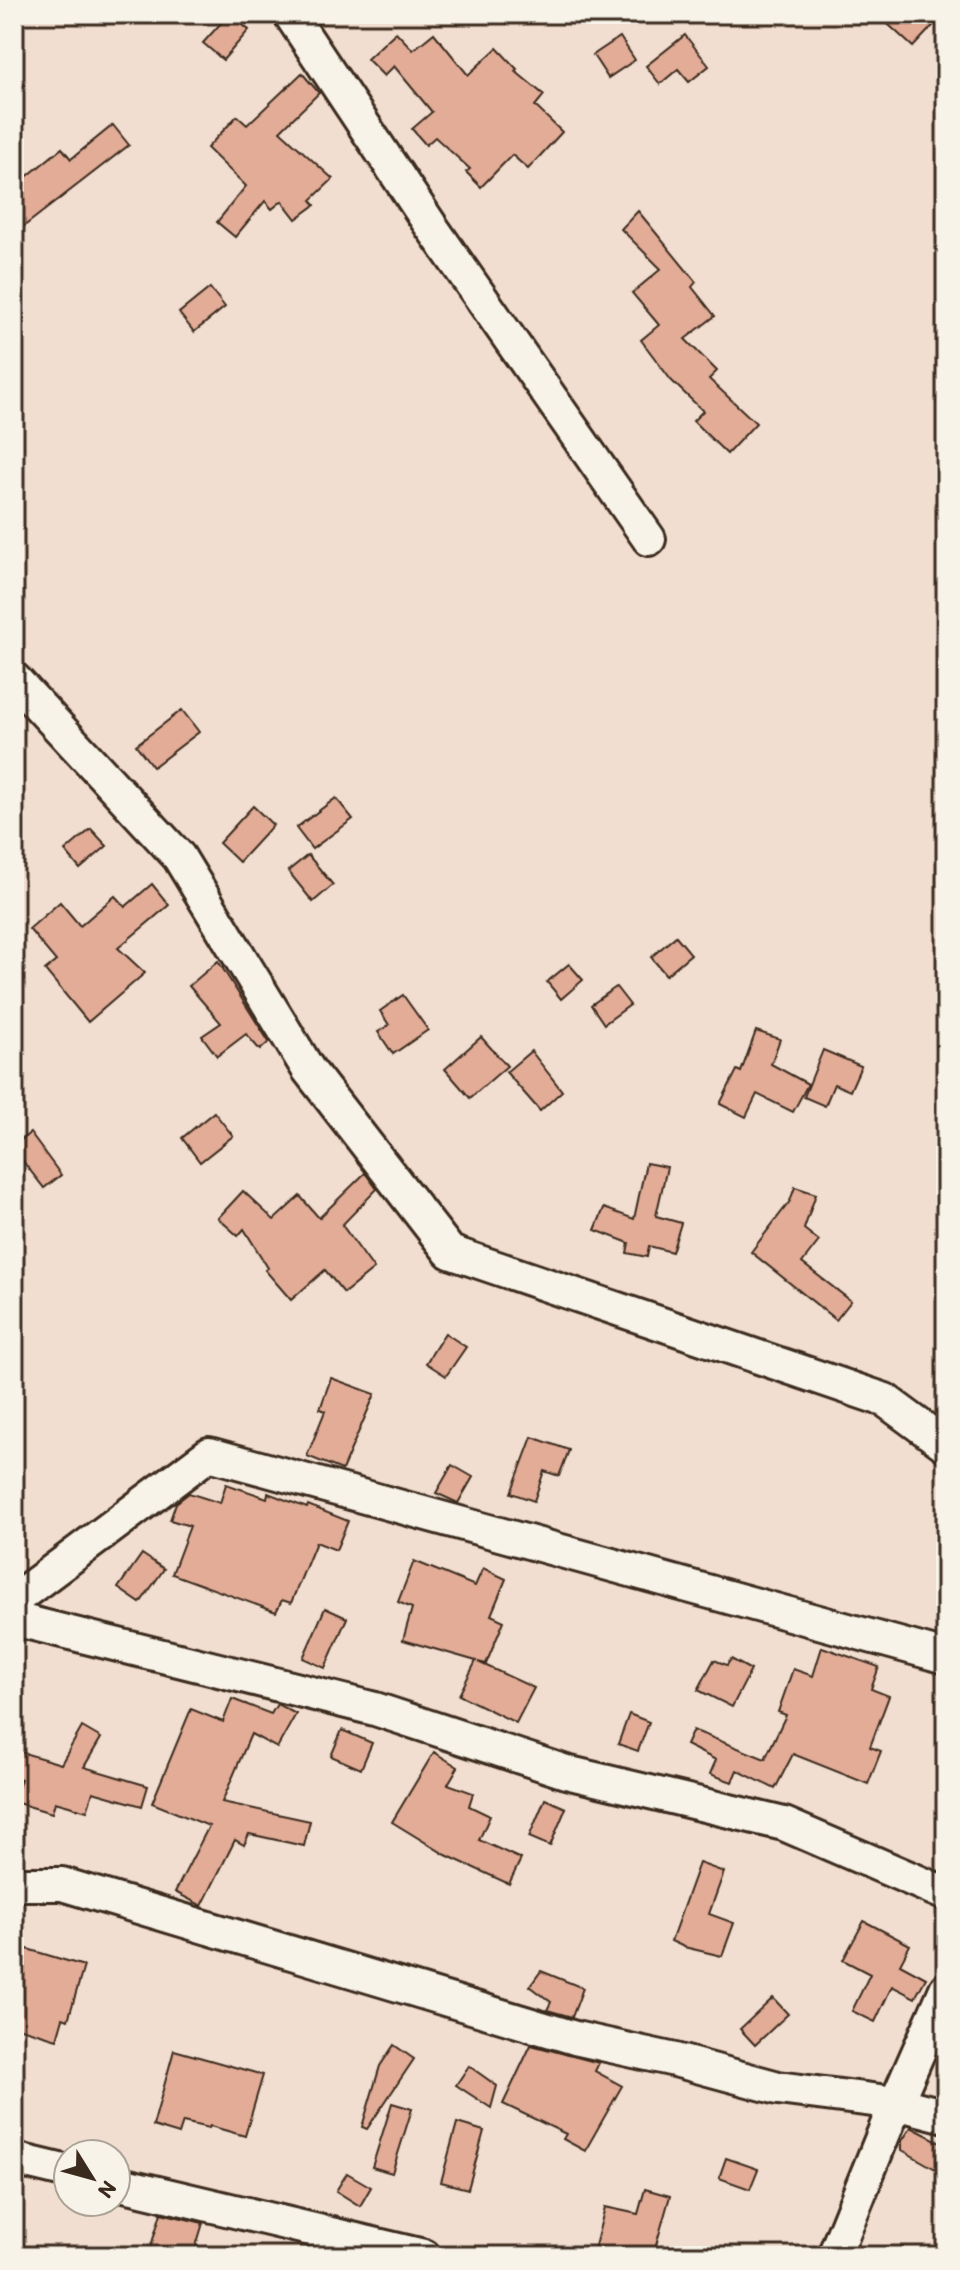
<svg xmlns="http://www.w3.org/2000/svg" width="960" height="2270" viewBox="0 0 960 2270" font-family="Itim,sans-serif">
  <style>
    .building { fill: #e2ac97; stroke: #3b2a1e; stroke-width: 2 }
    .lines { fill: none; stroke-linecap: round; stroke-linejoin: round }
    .street-casing { stroke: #3b2a1e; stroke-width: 38 }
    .street { stroke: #f7f3e8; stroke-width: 32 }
  </style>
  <rect width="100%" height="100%" fill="#f1ded0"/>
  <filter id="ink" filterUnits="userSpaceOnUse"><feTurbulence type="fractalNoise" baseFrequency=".0125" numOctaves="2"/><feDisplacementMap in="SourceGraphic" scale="16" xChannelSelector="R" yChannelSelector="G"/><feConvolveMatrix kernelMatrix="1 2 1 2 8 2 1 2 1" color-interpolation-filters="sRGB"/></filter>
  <g filter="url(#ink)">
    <g class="building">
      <path d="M 229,14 L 249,30 L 223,60 L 203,43 Z"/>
      <path d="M 877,14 L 944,14 L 913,47 Z"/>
      <path d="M 396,32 L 413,50 L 434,33 L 468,75 L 497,48 L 517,69 L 515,71 L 544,95 L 535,106 L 562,132 L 528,169 L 512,155 L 481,187 L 466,172 L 470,169 L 435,137 L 426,145 L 412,129 L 432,112 L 394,66 L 384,76 L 367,59 Z"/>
      <path d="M 685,35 L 709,66 L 689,82 L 678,69 L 660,84 L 646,66 Z"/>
      <path d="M 620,37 L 635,60 L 608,78 L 593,55 Z"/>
      <path d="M 302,73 L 319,93 L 280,131 L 333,179 L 311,200 L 315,205 L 296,219 L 282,201 L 272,209 L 265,201 L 235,237 L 217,222 L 246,186 L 207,148 L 237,116 L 247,125 Z"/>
      <path d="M 113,125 L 129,145 L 14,234 L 14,187 L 62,148 L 71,159 Z"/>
      <path d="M 638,211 L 696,282 L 692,287 L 715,316 L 685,339 L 717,371 L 709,379 L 756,423 L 727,454 L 693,421 L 703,411 L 671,380 L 641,340 L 659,325 L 632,293 L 661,269 L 621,229 Z"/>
      <path d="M 210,288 L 225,307 L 194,332 L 179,313 Z"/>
      <path d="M 182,710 L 199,732 L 153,767 L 136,745 Z"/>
      <path d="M 336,798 L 353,819 L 312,849 L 296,828 Z"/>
      <path d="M 253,806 L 273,825 L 239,862 L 219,843 Z"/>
      <path d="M 91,829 L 107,846 L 80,869 L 65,851 Z"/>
      <path d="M 308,855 L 333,885 L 313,902 L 288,871 Z"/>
      <path d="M 152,884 L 169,905 L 118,948 L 145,973 L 88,1022 L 45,970 L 56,961 L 29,929 L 60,902 L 80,926 L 115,896 L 125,907 Z"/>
      <path d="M 676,936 L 691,954 L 666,975 L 651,957 Z"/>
      <path d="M 218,961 L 269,1042 L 260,1050 L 246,1034 L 217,1056 L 202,1036 L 221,1023 L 189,986 Z"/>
      <path d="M 569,964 L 583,980 L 561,999 L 547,982 Z"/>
      <path d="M 616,987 L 630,1005 L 604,1024 L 591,1005 Z"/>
      <path d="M 403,995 L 428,1030 L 393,1054 L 378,1032 L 389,1025 L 380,1011 Z"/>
      <path d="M 756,1031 L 780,1039 L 771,1064 L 808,1084 L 793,1112 L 757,1094 L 746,1117 L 720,1104 L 737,1070 L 741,1072 Z"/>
      <path d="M 481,1037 L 507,1066 L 470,1098 L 445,1069 Z"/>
      <path d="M 823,1050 L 861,1066 L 850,1091 L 834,1084 L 825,1106 L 804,1097 Z"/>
      <path d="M 531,1051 L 562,1091 L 540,1111 L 506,1072 Z"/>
      <path d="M 214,1112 L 233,1136 L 200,1162 L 182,1138 Z"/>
      <path d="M 30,1133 L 61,1175 L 44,1188 L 14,1150 L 14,1145 Z"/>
      <path d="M 646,1163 L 667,1167 L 656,1216 L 681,1223 L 672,1252 L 649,1246 L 647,1257 L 627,1253 L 629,1243 L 595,1230 L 604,1208 L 634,1219 Z"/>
      <path d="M 365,1173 L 377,1189 L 342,1225 L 374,1269 L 344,1293 L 325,1270 L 291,1300 L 265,1270 L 268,1268 L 244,1229 L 238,1236 L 218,1218 L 243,1191 L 274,1220 L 300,1196 L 319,1218 Z"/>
      <path d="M 795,1187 L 816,1194 L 804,1229 L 819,1241 L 802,1263 L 851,1301 L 836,1320 L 751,1252 L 790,1201 Z"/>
      <path d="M 445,1333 L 466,1347 L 446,1376 L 426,1363 Z"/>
      <path d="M 331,1378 L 375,1394 L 342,1470 L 307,1456 L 325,1411 L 320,1409 Z"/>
      <path d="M 532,1437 L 569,1450 L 559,1476 L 544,1471 L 534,1501 L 511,1493 Z"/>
      <path d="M 452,1465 L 473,1477 L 458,1503 L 436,1493 Z"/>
      <path d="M 226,1484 L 267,1498 L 268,1493 L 307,1508 L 308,1505 L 348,1521 L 336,1550 L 316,1542 L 291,1603 L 282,1600 L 276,1612 L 172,1574 L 190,1526 L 170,1520 L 176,1503 L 189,1493 L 220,1503 Z"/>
      <path d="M 142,1554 L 164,1569 L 140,1603 L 118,1588 Z"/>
      <path d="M 414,1561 L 475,1586 L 483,1568 L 506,1579 L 491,1615 L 504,1621 L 486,1664 L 478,1662 L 534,1688 L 516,1723 L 459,1695 L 476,1661 L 403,1640 L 412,1608 L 398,1602 Z"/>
      <path d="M 325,1608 L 347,1618 L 325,1668 L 303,1658 Z"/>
      <path d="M 822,1647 L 879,1667 L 871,1689 L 889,1696 L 870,1747 L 881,1751 L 868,1784 L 793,1754 L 775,1789 L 737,1770 L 732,1782 L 710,1774 L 716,1760 L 686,1745 L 693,1730 L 765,1759 L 786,1715 L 778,1712 L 793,1669 L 813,1676 Z"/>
      <path d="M 731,1659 L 751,1670 L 732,1707 L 698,1690 L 714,1660 L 727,1665 Z"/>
      <path d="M 232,1699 L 271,1714 L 277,1704 L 296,1714 L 277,1748 L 251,1734 L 222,1802 L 310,1821 L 304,1846 L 249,1834 L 244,1845 L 235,1840 L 202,1906 L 175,1892 L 209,1826 L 152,1803 L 191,1709 L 223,1722 Z"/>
      <path d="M 629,1714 L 649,1722 L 638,1751 L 618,1744 Z"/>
      <path d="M 82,1727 L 101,1738 L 84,1767 L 148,1786 L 142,1806 L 93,1792 L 87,1811 L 55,1802 L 52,1813 L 14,1802 L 21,1779 L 14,1777 L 14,1750 L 61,1764 Z"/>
      <path d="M 342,1730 L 372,1743 L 361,1769 L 331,1756 Z"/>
      <path d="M 434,1752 L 458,1767 L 448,1784 L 473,1793 L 469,1806 L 490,1816 L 479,1840 L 521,1859 L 509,1884 L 446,1855 L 392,1822 Z"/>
      <path d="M 545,1799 L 566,1808 L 550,1846 L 529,1837 Z"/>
      <path d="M 699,1863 L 724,1872 L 709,1914 L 734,1923 L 722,1956 L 684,1947 L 671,1941 Z"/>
      <path d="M 864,1921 L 910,1945 L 900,1964 L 926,1978 L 915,1998 L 892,1986 L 875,2022 L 852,2011 L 870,1974 L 843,1960 Z"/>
      <path d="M 14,1945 L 84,1966 L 68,2020 L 63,2018 L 57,2039 L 14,2026 Z"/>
      <path d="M 541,1971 L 583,1988 L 572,2017 L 547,2010 L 551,2002 L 530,1986 Z"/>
      <path d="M 773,1998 L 788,2014 L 755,2045 L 740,2029 Z"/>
      <path d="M 394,2045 L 414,2059 L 367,2129 L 362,2127 L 380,2066 Z"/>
      <path d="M 531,2045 L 599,2063 L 595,2071 L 622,2086 L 585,2151 L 563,2139 L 566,2134 L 503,2104 Z"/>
      <path d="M 174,2050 L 263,2075 L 245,2136 L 210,2126 L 209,2128 L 183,2122 L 179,2134 L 153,2126 Z"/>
      <path d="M 469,2066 L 497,2086 L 491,2108 L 456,2085 Z"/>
      <path d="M 392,2103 L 412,2109 L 392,2173 L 372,2167 Z"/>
      <path d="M 457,2123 L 484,2131 L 468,2189 L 441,2182 Z"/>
      <path d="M 911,2127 L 946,2145 L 946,2159 L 939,2171 L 902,2150 L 902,2141 Z"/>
      <path d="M 726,2158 L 758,2169 L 750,2189 L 719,2178 Z"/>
      <path d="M 347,2173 L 371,2187 L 360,2206 L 336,2191 Z"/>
      <path d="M 645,2189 L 670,2196 L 653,2256 L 622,2256 L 594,2250 L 605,2207 L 638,2214 Z"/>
      <path d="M 161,2213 L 203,2223 L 193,2256 L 148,2256 Z"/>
    </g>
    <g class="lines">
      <g class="street-casing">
        <g id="street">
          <path d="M 290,14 L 431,226 L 649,539"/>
          <path d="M 14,679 L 179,857 L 308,1069 L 450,1252 L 885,1400 L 946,1445"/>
          <path d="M 14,1600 L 209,1454 L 946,1657"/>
          <path d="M 14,1619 L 375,1709 L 566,1772 L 784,1824 L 946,1894"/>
          <path d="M 14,1884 L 62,1884 L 575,2038 L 675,2060 L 778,2088 L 896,2103 L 834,2256"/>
          <path d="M 946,1989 L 896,2103 L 946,2116"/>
          <path d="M 14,2159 L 68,2172"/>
          <path d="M 116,2183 L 424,2256"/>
        </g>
      </g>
      <use href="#street" class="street"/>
    </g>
  </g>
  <rect width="960" height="2270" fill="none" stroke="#f7f3e8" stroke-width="48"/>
  <rect x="24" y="24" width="912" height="2222" fill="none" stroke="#3b2a1e" stroke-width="3" filter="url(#ink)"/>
  <g transform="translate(92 2178) rotate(127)"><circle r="38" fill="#f7f3e8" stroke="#aca397" stroke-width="2"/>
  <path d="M0-6L14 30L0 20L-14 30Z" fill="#3b2a1e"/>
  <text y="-12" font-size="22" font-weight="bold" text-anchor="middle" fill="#3b2a1e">N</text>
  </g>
</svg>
